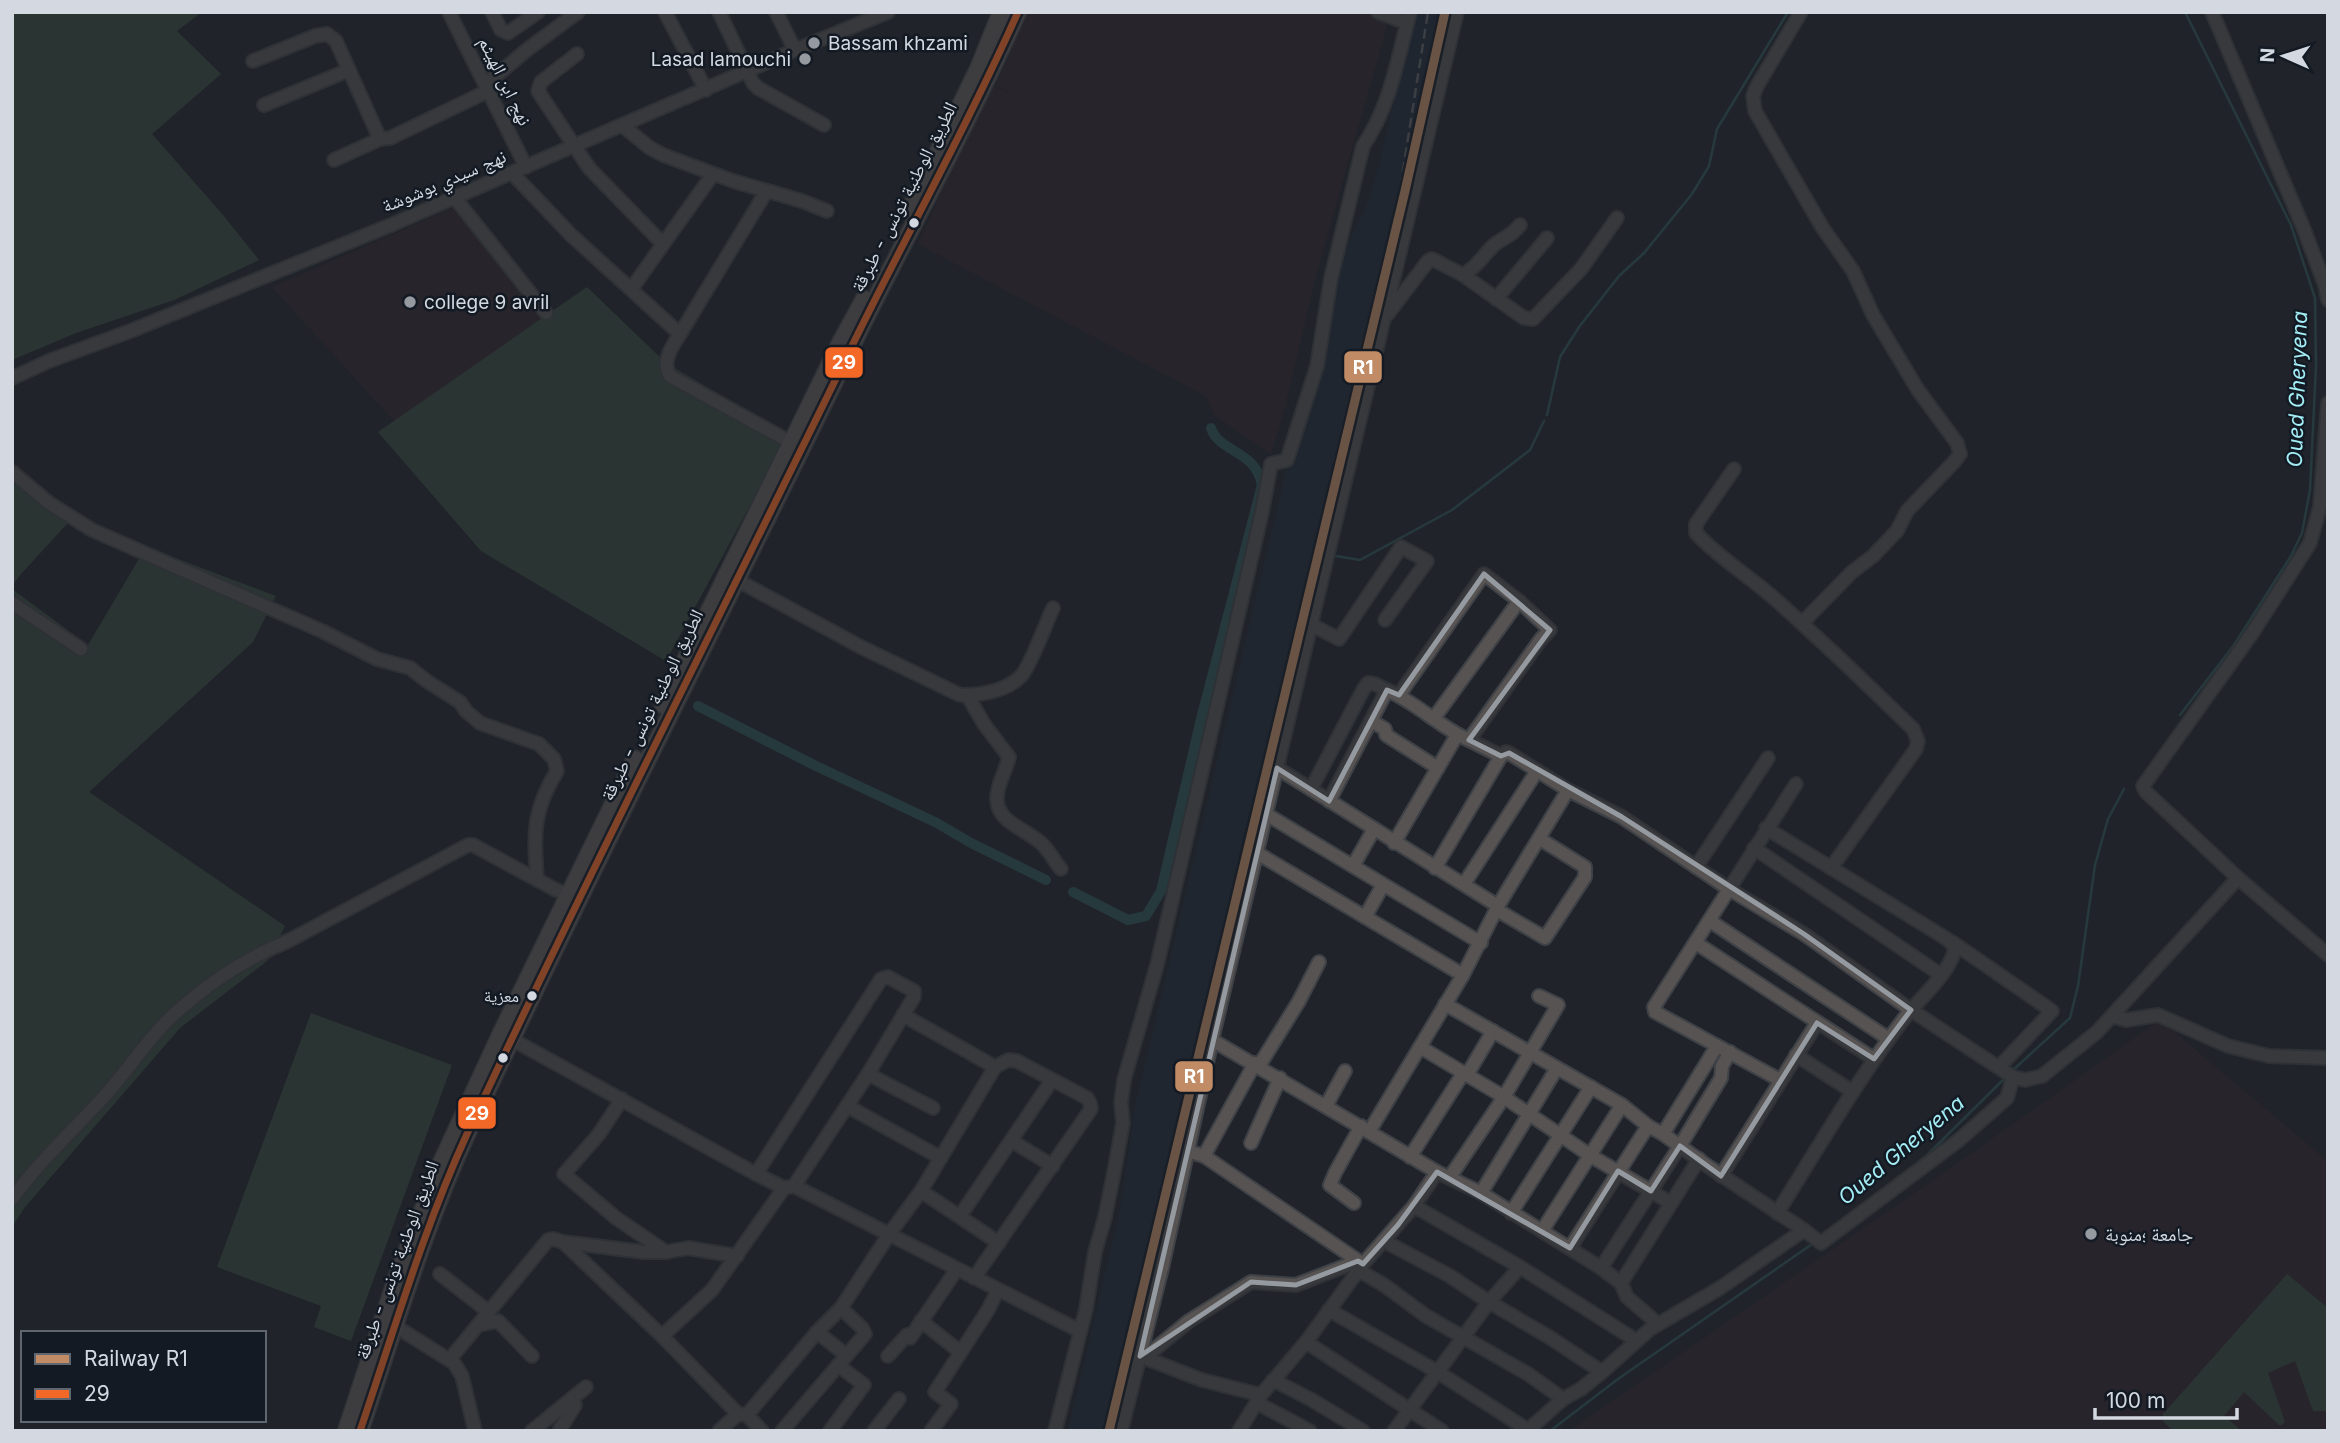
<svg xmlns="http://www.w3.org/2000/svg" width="2340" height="1443" viewBox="0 0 2340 1443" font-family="Inter,'Noto Naskh Arabic',sans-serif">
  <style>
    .built { fill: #1f2938 }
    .industrial { fill: #30242f }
    .green { fill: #36483c }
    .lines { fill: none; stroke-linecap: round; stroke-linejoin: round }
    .stream { stroke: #2e5255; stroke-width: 2.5 }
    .canal { stroke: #2e5255; stroke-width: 10 }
    .minor-casing { stroke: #3e4146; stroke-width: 16 }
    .major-casing { stroke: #3e4146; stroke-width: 19 }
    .minor { stroke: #565352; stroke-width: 12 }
    .major { stroke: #605c5c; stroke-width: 16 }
    .rail { stroke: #5c5d60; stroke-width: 2.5; stroke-dasharray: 10 5; stroke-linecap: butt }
    .bus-1-casing { stroke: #131a24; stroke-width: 12 }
    .bus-1 { stroke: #f36827; stroke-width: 7 }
    .rail-1-casing { stroke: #131a24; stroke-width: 14 }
    .rail-1 { stroke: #c18c65; stroke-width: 9 }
    .marked { fill: none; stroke: #959aa1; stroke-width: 5; stroke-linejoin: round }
    .poi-dot { fill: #959aa1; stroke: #131a24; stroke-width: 2.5 }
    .bus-dot { fill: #d4d9e1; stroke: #131a24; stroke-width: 2.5 }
    .labels { text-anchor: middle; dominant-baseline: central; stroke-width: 5; stroke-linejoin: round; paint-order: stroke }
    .bus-label { font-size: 17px; fill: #d4d9e1; stroke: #131a24; text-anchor: end }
    .poi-label { font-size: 19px; fill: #d4d9e1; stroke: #131a24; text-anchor: start }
    .street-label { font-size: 19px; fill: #d4d9e1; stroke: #131a24 }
    .water-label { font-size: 21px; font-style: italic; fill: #a4eef6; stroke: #131a24 }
    .line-badge { stroke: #131a24; stroke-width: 2.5 }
    .badge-label { font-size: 19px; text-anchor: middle; font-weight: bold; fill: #fff }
  </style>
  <rect width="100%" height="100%" fill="#20242a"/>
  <path class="built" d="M 1415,12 L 1450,12 L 1116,1431 L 1068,1431 L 1120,1210 L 1135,1107 L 1288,463 L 1338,265 L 1368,202 L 1379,165 Z"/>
  <g class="industrial">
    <path d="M 1028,12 L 1391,12 L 1316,275 L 1286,403 L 1271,454 L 1214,415 L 1206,396 L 918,244 L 990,84 L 1010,94 L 996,85 Z"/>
    <path d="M 460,205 L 546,318 L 395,422 L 272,287 Z"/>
    <path d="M 2160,1020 L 2325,1159 L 2328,1156 L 2328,1431 L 1569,1431 L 1951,1168 Z"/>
  </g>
  <g class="green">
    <path d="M 12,12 L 202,12 L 177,31 L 221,74 L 152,134 L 223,215 L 259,260 L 174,300 L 76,333 L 12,360 Z"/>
    <path d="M 587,287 L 666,363 L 788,435 L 666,661 L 481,551 L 378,432 Z"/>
    <path d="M 12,464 L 76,514 L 21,574 L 12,586 Z"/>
    <path d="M 146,547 L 276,596 L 253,642 L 89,792 L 285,926 L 267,961 L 180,1028 L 25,1207 L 12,1227 L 12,589 L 88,645 Z"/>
    <path d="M 311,1013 L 452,1065 L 351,1341 L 314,1327 L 321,1306 L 217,1267 Z"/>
    <path d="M 2287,1274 L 2328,1308 L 2328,1411 L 2313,1411 L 2295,1361 L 2268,1373 L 2285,1422 L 2280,1426 L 2244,1392 L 2224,1416 L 2242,1431 L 2173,1431 L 2163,1421 L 2163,1414 Z"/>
  </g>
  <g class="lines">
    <g class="stream">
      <path d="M 1547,415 L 1560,357 L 1579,327 L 1619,276 L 1644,253 L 1692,194 L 1709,166 L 1717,129 L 1788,12"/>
      <path d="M 1336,556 L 1360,560 L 1452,510 L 1530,450 L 1544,421"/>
      <path d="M 2180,715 L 2234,645 L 2291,556 L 2302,533 L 2310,490 L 2316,366 L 2315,298 L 2291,225 L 2185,12"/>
      <path d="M 2013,1070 L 2070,1018 L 2078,986 L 2095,865 L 2108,819 L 2124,789"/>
      <path d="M 1867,1201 L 1926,1156 L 2005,1078"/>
      <path d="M 1550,1431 L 1618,1379 L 1815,1242"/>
    </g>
    <g class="canal">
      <path d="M 698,706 L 814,765 L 937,823 L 971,843 L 1046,880"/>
      <path d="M 1073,892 L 1128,920 L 1146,916 L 1161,891 L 1202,715 L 1262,485 C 1255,449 1219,453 1211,428"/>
    </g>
    <g class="minor-casing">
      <g id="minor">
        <path d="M 449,12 L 526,167"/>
        <path d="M 492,12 L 501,30 L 508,33 L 538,12"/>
        <path d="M 665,12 L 706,90"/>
        <path d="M 719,12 L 753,83 L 758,88 L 824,125"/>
        <path d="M 776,12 L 795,50"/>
        <path d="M 1378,12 L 1407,23"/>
        <path d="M 1801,12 L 1757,86 L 1753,96 L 1755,111 L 1822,227 L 1853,271 L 1873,315 L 1918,390 L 1957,443 L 1960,454 L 1954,462 L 1907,511 L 1897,531 L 1892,536 L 1873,556 L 1852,572 L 1802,623"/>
        <path d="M 2212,12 L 2303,227 L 2325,285 L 2328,300"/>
        <path d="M 577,54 L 541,82 L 538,91 L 589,168 L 663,244"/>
        <path d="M 253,61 L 315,36 L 327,34 L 336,41 L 349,70"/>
        <path d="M 485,85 L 528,49 L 578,12"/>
        <path d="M 264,105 L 349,70 L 380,139"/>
        <path d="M 623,126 L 650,148 L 663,155 L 733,181 L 802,201 L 827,211"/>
        <path d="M 334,160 L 380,139 L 390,138 L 488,91"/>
        <path d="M 512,173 L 571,235 L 680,334"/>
        <path d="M 766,192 L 680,334 C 672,347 661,361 670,376 L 792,443"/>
        <path d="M 455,198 L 546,313"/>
        <path d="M 1463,275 C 1477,267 1482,257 1493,246 C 1502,237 1509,239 1520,225"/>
        <path d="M 632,288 L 713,174"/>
        <path d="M 1496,299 L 1547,238"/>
        <path d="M 1387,315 L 1428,261 L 1432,259 L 1463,275 L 1524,318 L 1533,319 L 1581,269 L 1617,218"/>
        <path d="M 12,378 L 49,361 L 133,330 L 391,225 L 795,50 L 888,12"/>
        <path d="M 2328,403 L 2320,507 L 2310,543 L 2253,632 L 2143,786 L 2146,792 L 2238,878 L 2328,955"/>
        <path d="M 1734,469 L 1696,524 L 1696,533 C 1719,558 1749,576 1775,599 C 1822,641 1868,685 1913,729 L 1918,741 L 1916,749 L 1831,868"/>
        <path d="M 12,472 L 49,503 L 92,530 L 324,632 L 377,659 L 410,668 L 428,682 L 460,702 L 466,711 L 480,723 L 539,744 L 554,759 L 557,771 C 532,812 534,833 537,880"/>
        <path d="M 737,580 L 861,647 L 960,695 C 981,695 1007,691 1022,675 C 1030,666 1047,621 1053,608"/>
        <path d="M 12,603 L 81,649"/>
        <path d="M 1312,625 L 1339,639 L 1401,547 L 1427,561 L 1385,620"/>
        <path d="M 967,695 L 984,724 L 1009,757 C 1006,771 997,784 997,798 C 996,822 1026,829 1041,843 C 1049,850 1054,861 1061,869"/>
        <path d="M 1434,718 L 1519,601"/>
        <path d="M 1371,721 L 1385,729 L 1386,735 L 1438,768"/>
        <path d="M 1469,740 L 1501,756"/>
        <path d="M 1277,768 L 1498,906"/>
        <path d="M 1311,789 L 1363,690 L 1368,683 C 1377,683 1381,688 1389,691 C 1418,704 1441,728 1469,740 L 1541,639 L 1550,630 L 1519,601 L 1484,574 L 1399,695"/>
        <path d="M 1329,801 L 1387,690"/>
        <path d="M 1266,814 L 1481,943"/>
        <path d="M 1766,828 L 1947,939 L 1955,947 C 1953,970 1920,998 1906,1016 C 1858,1078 1819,1147 1777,1213"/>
        <path d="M 1394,843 L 1457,735"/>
        <path d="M 1754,848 L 1941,975"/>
        <path d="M 1257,853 L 1463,975"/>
        <path d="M 1353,866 L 1374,829"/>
        <path d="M 1696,867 L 1768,758"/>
        <path d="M 1435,868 L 1501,756 L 1506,752 L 1509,753 L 1568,790 L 1622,817 L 1729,889 L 1804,934 L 1911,1010 L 2013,1077 L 2025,1080 L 2042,1076 L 2097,1032 L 2238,878"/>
        <path d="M 1464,884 L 1537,771"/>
        <path d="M 1497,910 L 1545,938 L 1585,877 L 1585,867 L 1540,839"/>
        <path d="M 1365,917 L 1383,885"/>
        <path d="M 1710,921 L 1889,1039"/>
        <path d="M 1952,942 L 2052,1011 L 1999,1067"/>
        <path d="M 1696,943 L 1874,1059"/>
        <path d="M 1445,1004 L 1622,1105 L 1648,1126 L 1663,1134 L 1709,1167 L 1804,1230"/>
        <path d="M 903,1015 L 995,1067"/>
        <path d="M 2112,1016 L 2126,1020 L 2158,1015 L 2228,1046 L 2269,1056 L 2328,1058"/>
        <path d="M 504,1035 L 756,1174 L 784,1188 L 794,1186 L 1080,1331"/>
        <path d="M 1212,1040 L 1437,1172 L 1414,1206 L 1363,1264 L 1306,1342 L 1261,1395 L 1239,1431"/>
        <path d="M 1420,1047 L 1504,1097 L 1591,1156 L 1671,1203"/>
        <path d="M 1796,1055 L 1853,1092"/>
        <path d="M 1259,1066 L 1299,1001 L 1319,962"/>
        <path d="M 868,1074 L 933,1108"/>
        <path d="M 1467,1075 L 1493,1031"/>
        <path d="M 1780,1080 L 1655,1012 L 1654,1007 L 1796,784"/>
        <path d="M 622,1099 L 599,1134 L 564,1174 L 616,1218 L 666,1252"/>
        <path d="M 847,1106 L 941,1158"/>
        <path d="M 1326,1106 L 1345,1071"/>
        <path d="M 1369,1132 L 1463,975 L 1498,906 L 1568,790"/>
        <path d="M 1663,1134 L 1717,1046"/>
        <path d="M 1012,1141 L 1053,1166"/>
        <path d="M 1251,1143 L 1280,1078"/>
        <path d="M 1187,1151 L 1204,1156 L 1363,1264"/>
        <path d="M 1204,1156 L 1255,1063"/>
        <path d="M 1410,1157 L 1464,1072"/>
        <path d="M 1437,1172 L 1481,1193 L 1601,1268 L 1621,1283 L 1627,1297 L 1658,1324"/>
        <path d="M 756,1174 L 881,979 L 888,977 L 914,991 L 914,997 L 868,1074 L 794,1186"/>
        <path d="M 1721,1176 L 1817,1023"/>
        <path d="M 1450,1177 L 1504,1097 L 1558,1005 L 1539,996"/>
        <path d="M 921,1191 L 999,1243"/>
        <path d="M 1481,1193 L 1557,1068"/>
        <path d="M 12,1199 C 38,1163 71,1132 101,1100 C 124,1075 143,1046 166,1022 C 202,987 244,959 290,940 L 468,845 L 473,845 L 554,889 L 576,898"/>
        <path d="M 1354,1203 L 1330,1185 L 1335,1173 L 1361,1126"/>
        <path d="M 1414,1206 L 1520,1267 L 1637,1341"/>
        <path d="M 1511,1213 L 1591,1087"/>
        <path d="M 960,1216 L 1052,1080"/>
        <path d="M 1542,1231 L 1622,1105"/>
        <path d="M 1384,1241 L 1450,1276 L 1489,1302 L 1394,1431"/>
        <path d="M 563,1242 L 644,1252 L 666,1252 L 688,1248 L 737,1256"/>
        <path d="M 1570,1248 L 1648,1126"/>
        <path d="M 1520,1267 L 1489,1302 L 1549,1337 L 1602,1372"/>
        <path d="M 1601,1268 L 1680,1146 L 1721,1078 L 1722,1066 L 1730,1052"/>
        <path d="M 1358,1270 L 1384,1285 L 1426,1316 L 1528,1374 L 1563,1399"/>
        <path d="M 440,1274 L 489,1312"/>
        <path d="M 1621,1283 L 1699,1159"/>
        <path d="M 1329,1310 L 1436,1371 L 1528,1430"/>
        <path d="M 921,1321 L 959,1351"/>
        <path d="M 478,1325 L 498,1321 L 532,1356"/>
        <path d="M 395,1326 L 454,1363 L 462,1376 L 475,1431"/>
        <path d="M 817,1332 L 841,1308"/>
        <path d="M 662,1336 L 738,1414"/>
        <path d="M 1306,1342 L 1442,1431"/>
        <path d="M 888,1356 L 907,1335 L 910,1338 L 957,1269"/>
        <path d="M 1140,1356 L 1202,1380 L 1261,1395"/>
        <path d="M 1144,1358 L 1189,1321 L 1251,1282 L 1296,1285 L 1358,1261"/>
        <path d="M 450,1359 L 548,1240 L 553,1239 L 563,1242 L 662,1336 L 712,1290 L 784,1188"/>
        <path d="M 1273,1380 L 1312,1400 L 1363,1431"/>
        <path d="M 1257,1403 L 1310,1431"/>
        <path d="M 747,1415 L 762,1431"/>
        <path d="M 532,1431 L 586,1387"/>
        <path d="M 559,1431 L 575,1405 L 572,1398"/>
        <path d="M 719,1431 L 738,1414 L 747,1415 L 817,1332 L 846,1355"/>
        <path d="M 782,1431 L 865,1334 L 862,1328 L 841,1308 L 890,1233 L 921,1191 L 995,1067 L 1008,1060 L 1017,1061 L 1087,1098 L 1090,1103 L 1091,1109 L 974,1278"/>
        <path d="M 830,1431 L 864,1385 L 838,1365"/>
        <path d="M 874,1431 L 899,1399"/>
        <path d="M 931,1431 L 951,1404 L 935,1392 L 988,1310 L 998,1290"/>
        <path d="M 1055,1431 L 1086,1309 L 1095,1252 L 1105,1217 L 1115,1167 L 1123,1123 L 1121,1103 L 1124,1080 L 1157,965 L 1262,512 L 1271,464 L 1287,460 L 1317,366 L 1331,278 L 1363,146 C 1390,107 1398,58 1410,12"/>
        <path d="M 1121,1431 L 1162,1268 L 1212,1040 L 1457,12"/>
        <path d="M 1527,1431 L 1563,1399 L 1581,1389 L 1602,1372 L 1650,1329 L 1720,1288 L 1804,1230 L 1821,1243 L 1959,1140 L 2007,1098 L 2013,1077"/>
      </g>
    </g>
    <g class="major-casing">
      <g id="major">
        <path d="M 911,207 L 978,69 L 1001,12"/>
        <path d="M 663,705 L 840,343 L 864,299"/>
        <path d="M 346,1431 L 397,1276 L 440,1165 L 501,1033 L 635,759"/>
        <path d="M 360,1431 C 394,1331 423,1230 467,1134 C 590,870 723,611 850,350 C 905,237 967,127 1018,12"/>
      </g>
    </g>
    <use href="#minor" class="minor"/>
    <use href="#major" class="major"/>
    <path class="rail" d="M 1334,464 L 1400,189 L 1428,12"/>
    <g class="bus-1-casing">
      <path id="bus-1" d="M 360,1431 C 394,1331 423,1230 467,1134 C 590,870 723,611 850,350 C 905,237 967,127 1018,12"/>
    </g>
    <use href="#bus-1" class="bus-1"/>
    <g class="rail-1-casing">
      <path id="rail-1" d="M 1109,1431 L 1405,191 L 1445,12"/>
    </g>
    <use href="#rail-1" class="rail-1"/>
  </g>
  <path d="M0 0H2340V1443H0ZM 1484,574 L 1550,630 L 1469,740 L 1501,756 L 1509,753 L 1622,817 L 1804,934 L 1911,1010 L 1874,1059 L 1817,1023 L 1721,1176 L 1680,1146 L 1651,1191 L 1618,1171 L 1570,1248 L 1437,1172 L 1398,1225 L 1363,1264 L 1358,1261 L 1296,1285 L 1251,1282 L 1140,1356 L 1277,768 L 1329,801 L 1387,690 L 1399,695 Z" fill="#20242a" fill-opacity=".55" fill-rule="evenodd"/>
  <path class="marked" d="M 1484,574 L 1550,630 L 1469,740 L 1501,756 L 1509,753 L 1622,817 L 1804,934 L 1911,1010 L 1874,1059 L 1817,1023 L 1721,1176 L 1680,1146 L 1651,1191 L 1618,1171 L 1570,1248 L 1437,1172 L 1398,1225 L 1363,1264 L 1358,1261 L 1296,1285 L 1251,1282 L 1140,1356 L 1277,768 L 1329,801 L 1387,690 L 1399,695 Z"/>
  <g class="poi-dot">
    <circle cx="814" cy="43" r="7"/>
    <circle cx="805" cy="59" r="7"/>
    <circle cx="410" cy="302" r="7"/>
    <circle cx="2091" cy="1234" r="7"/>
  </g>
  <g class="bus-dot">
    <circle cx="914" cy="223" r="6"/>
    <circle cx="532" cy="996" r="6"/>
    <circle cx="503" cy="1058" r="6"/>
  </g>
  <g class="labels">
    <g class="bus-label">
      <text x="519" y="996">معزية</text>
    </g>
    <g class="poi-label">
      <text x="828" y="43">Bassam khzami</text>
      <text x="791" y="59" text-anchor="end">Lasad lamouchi</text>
      <text x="424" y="302">college 9 avril</text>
      <text x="2105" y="1234">جامعة ؛منوبة</text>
    </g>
    <g class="street-label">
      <text transform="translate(505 81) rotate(64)">نهج ابن الهيثم</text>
      <text transform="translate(444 181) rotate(-23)">نهج سيدي بوشوشة</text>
      <text transform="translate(904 197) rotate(-63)">الطريق الوطنية تونس - طبرقة</text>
      <text transform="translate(652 705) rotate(-64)">الطريق الوطنية تونس - طبرقة</text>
      <text transform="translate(397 1260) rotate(-70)">الطريق الوطنية تونس - طبرقة</text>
    </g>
    <g class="water-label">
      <text transform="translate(2297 389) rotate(-88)">Oued Gheryena</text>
      <text transform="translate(1901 1150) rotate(-40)">Oued Gheryena</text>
    </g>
  </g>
  <g class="line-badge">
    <rect x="824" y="346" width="40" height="33" rx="7" fill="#f36827"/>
    <rect x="1343" y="350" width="40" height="34" rx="7" fill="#c18c65"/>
    <rect x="1174" y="1060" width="40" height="33" rx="7" fill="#c18c65"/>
    <rect x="457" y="1096" width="40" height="34" rx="7" fill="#f36827"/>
  </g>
  <g class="badge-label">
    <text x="844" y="369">29</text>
    <text x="1363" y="374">R1</text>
    <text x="1194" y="1083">R1</text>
    <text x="477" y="1120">29</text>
  </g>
  <rect width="2340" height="1443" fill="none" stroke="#d4d9e1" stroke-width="28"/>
  <rect x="21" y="1331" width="245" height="91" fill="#131a24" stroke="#606670" stroke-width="2"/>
  <rect x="35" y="1354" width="35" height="10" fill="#c18c65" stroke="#606670" stroke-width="2"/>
  <text x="84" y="1366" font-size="21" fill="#d4d9e1">Railway R1</text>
  <rect x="35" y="1389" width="35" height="10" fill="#f36827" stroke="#606670" stroke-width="2"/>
  <text x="84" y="1401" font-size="21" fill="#d4d9e1">29</text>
  <g transform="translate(2284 56) rotate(273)" stroke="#131a24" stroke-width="5" paint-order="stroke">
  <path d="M0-5L12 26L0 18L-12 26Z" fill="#d4d9e1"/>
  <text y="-10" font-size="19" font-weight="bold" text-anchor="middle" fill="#d4d9e1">N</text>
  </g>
  <path d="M2095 1408v10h142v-10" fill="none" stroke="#d4d9e1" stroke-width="3.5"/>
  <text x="2106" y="1408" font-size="21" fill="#d4d9e1" stroke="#131a24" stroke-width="5" paint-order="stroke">100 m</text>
</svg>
